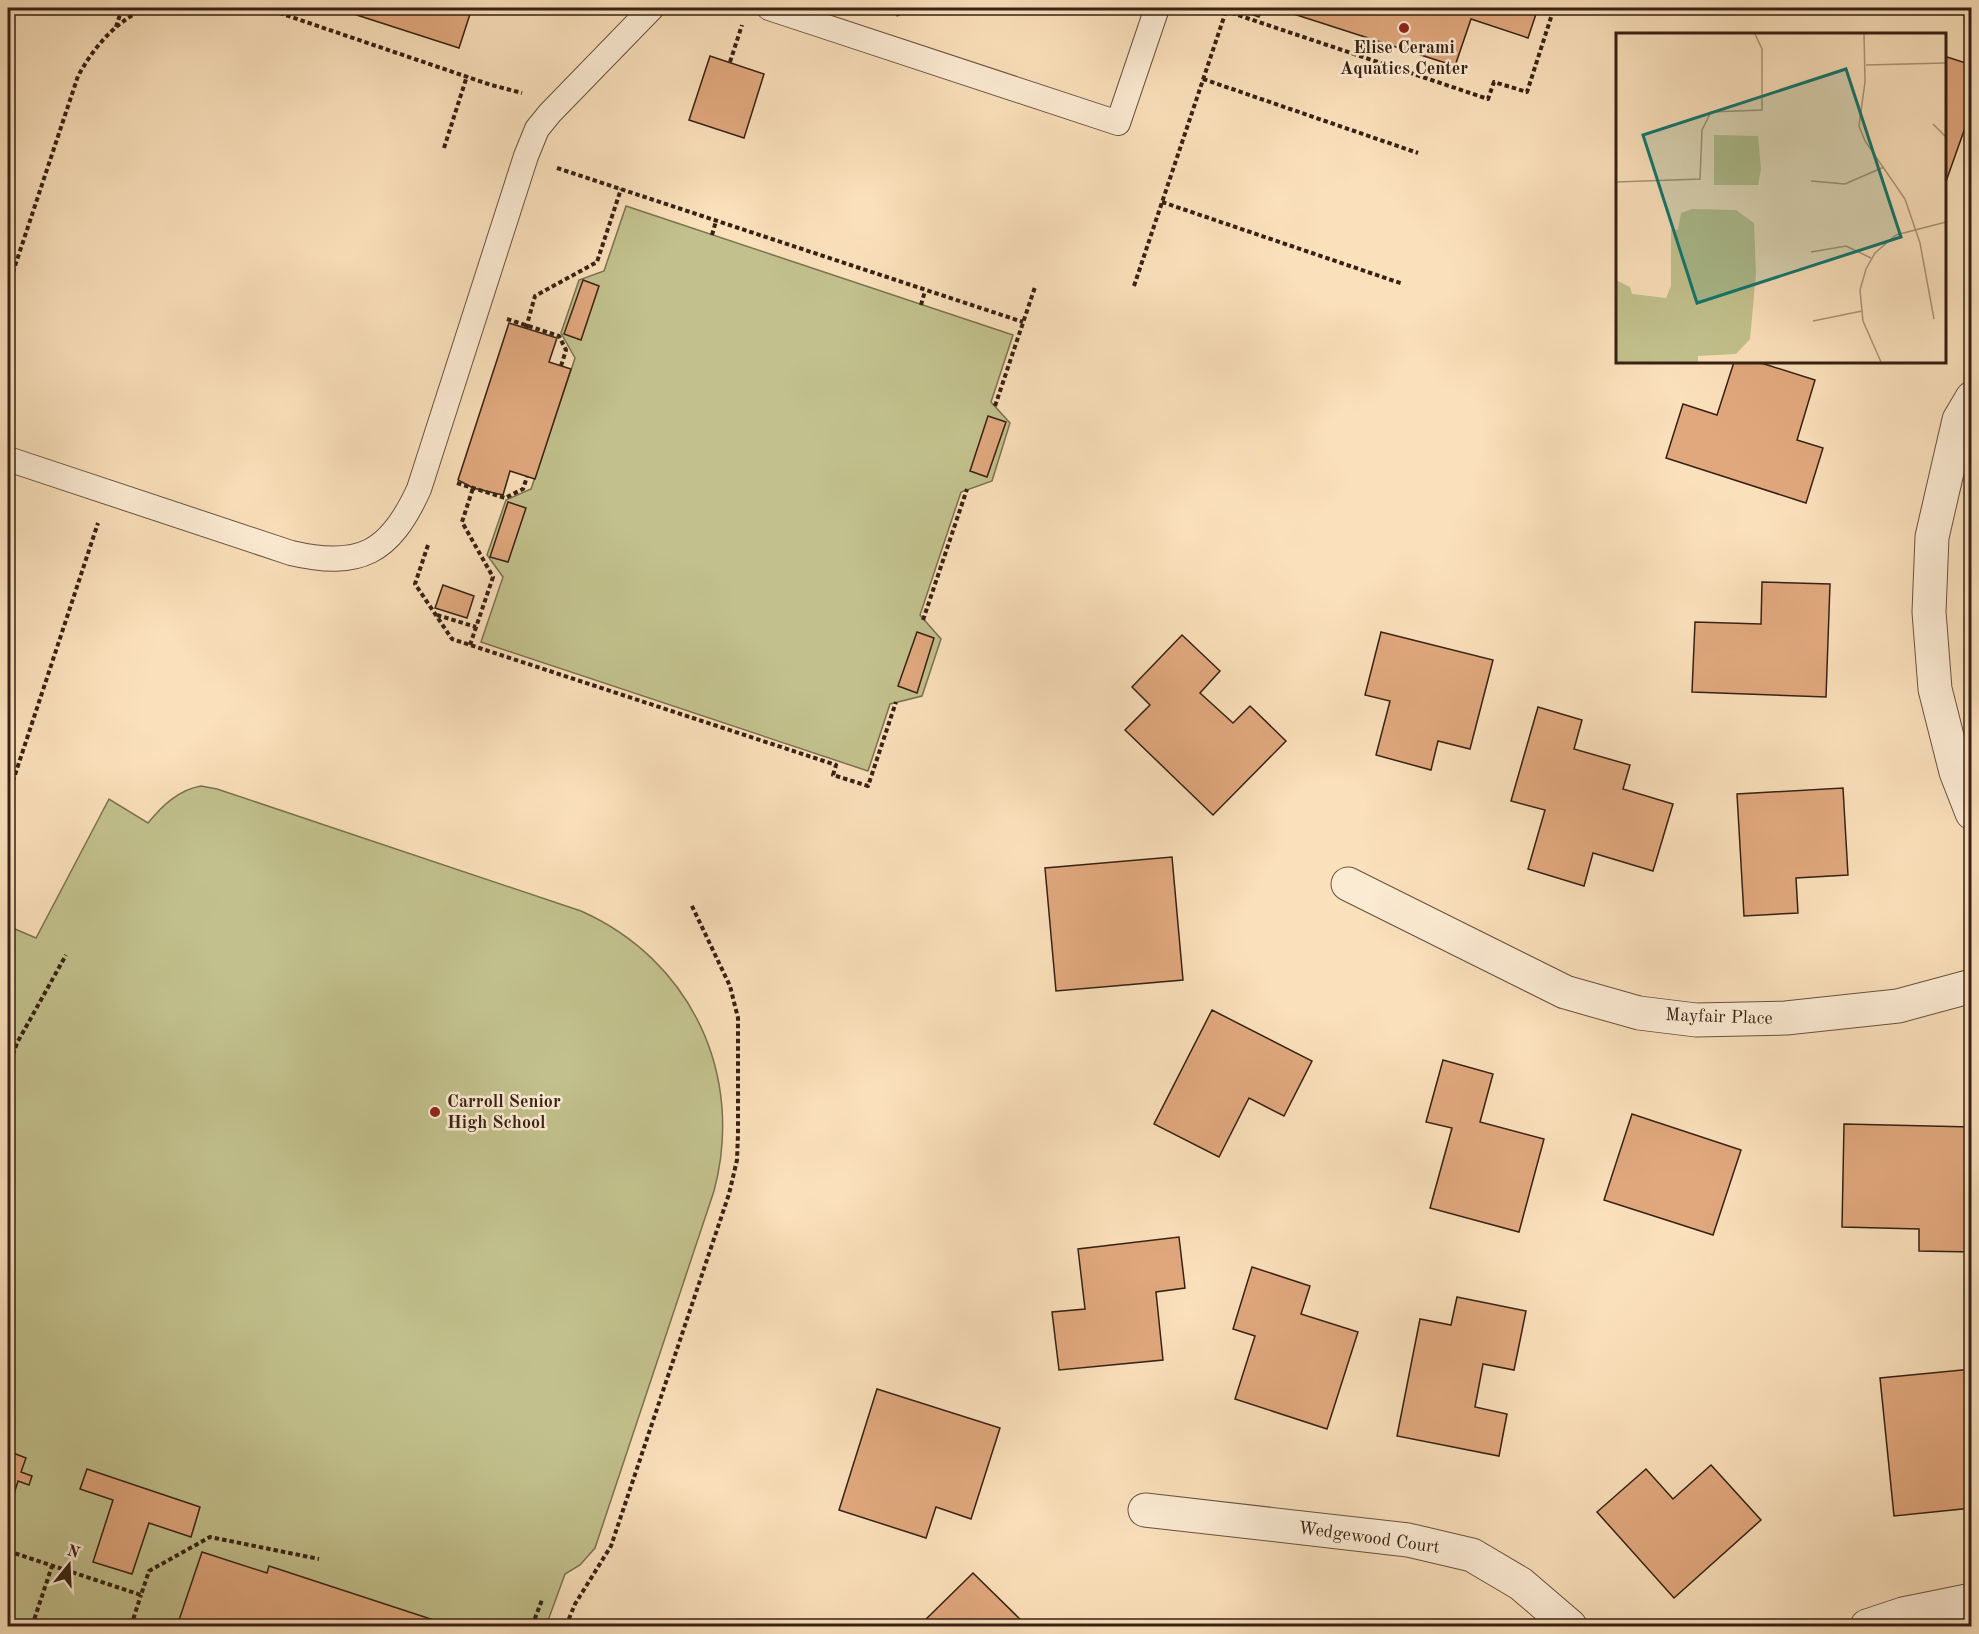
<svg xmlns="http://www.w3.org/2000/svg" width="1979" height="1634" viewBox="0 0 1979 1634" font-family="'Old Standard TT',serif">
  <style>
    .green { fill: #c2c18d; stroke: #7c7150; stroke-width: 1.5 }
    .building { fill: #e1a87e; stroke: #372114; stroke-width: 1.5 }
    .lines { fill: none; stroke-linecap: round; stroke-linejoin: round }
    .lane-casing { stroke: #68513e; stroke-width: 26 }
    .street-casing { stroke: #68513e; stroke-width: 35 }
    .path { stroke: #372114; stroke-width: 4; stroke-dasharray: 4.5 3; stroke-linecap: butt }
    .lane { stroke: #fcebd3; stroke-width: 24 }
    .street { stroke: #fcebd3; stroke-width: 33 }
    .poi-dot { fill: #8f2418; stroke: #fcebd3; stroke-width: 2 }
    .labels { text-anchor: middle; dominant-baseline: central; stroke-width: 5; stroke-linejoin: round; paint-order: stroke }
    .poi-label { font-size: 18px; font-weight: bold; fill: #372114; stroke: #fcebd3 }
    .street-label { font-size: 18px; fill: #372114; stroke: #fcebd3 }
    .inset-road { fill: none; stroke: #ac9478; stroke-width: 1.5 }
    .view { fill: #0f766e; fill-opacity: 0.15; stroke: #0f766e; stroke-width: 3 }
    .inset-edge { fill: none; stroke: #372114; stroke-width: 3 }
  </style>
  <rect width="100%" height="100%" fill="#fae0bb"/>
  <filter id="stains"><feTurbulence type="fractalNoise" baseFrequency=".00333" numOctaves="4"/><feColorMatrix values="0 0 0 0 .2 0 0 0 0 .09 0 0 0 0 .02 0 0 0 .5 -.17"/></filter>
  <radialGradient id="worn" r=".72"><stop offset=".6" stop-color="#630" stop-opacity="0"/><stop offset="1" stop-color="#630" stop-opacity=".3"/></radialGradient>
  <g class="green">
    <path d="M 626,206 L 1013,335 L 991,402 L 1010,423 L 992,481 L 961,492 L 920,615 L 941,639 L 922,696 L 890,704 L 868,771 L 481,642 L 503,577 L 487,555 L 506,500 L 531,489 L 575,358 L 561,333 L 579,280 L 604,271 Z"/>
    <path d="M 201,786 L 217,789 L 581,911 C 691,960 745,1075 714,1191 L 595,1548 L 580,1565 L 565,1574 L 546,1626 L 8,1626 L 8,926 L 36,938 L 109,799 L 148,823 C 162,806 178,790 201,786 Z"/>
  </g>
  <g class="building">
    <path d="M 335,8 L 472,8 L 459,48 Z"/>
    <path d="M 1237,8 L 1262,8 L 1259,17 L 1237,9 Z"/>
    <path d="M 1275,8 L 1538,8 L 1528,38 L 1471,19 L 1455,66 Z"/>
    <path d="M 710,56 L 764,74 L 744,138 L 689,120 Z"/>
    <path d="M 1944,56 L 1972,65 L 1972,108 L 1944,187 Z"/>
    <path d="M 583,280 L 599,286 L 581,340 L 564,334 Z"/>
    <path d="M 509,323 L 557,338 L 549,362 L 571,369 L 535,479 L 510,471 L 503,495 L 473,488 L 458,480 Z"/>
    <path d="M 1734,362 L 1758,362 L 1815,380 L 1797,440 L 1823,448 L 1806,503 L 1666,458 L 1683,404 L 1717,415 Z"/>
    <path d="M 988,416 L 1006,422 L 987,477 L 970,471 Z"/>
    <path d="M 508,502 L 526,508 L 508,562 L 490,557 Z"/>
    <path d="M 1762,582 L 1830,584 L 1826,697 L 1692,692 L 1695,622 L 1761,624 Z"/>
    <path d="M 443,585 L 474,596 L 467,618 L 435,608 Z"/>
    <path d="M 917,632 L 934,638 L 917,693 L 898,686 Z"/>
    <path d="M 1381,632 L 1493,660 L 1470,749 L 1438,741 L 1431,770 L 1376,755 L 1390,701 L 1365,695 Z"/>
    <path d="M 1182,635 L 1220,671 L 1200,693 L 1233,723 L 1250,706 L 1286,741 L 1213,815 L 1125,730 L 1150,705 L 1132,687 Z"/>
    <path d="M 1538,707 L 1582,720 L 1574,749 L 1630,765 L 1623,789 L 1673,804 L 1653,871 L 1593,853 L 1584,886 L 1528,869 L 1545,810 L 1511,801 Z"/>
    <path d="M 1843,788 L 1848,875 L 1796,878 L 1798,913 L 1744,916 L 1737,794 Z"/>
    <path d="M 1172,857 L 1183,980 L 1056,991 L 1045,868 Z"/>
    <path d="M 1212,1010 L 1312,1061 L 1284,1116 L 1249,1098 L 1219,1157 L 1154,1124 Z"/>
    <path d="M 1443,1060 L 1493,1074 L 1480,1122 L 1544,1139 L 1519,1232 L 1430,1208 L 1452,1128 L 1426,1122 Z"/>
    <path d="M 1632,1114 L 1741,1150 L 1713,1235 L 1604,1200 Z"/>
    <path d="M 1844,1124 L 1972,1127 L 1972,1252 L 1919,1251 L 1919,1229 L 1842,1227 Z"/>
    <path d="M 1179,1237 L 1185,1288 L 1156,1292 L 1163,1360 L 1059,1370 L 1052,1312 L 1085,1309 L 1078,1249 Z"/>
    <path d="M 1252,1267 L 1310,1286 L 1301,1314 L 1358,1332 L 1327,1429 L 1235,1399 L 1255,1336 L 1233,1329 Z"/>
    <path d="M 1457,1297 L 1526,1311 L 1514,1370 L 1483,1364 L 1475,1407 L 1507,1414 L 1499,1456 L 1397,1436 L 1420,1319 L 1451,1325 Z"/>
    <path d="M 1972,1369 L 1972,1508 L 1894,1516 L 1880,1378 Z"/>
    <path d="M 877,1389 L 1000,1428 L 971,1519 L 936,1507 L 926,1538 L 839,1510 Z"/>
    <path d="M 8,1451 L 26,1458 L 21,1472 L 32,1476 L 29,1485 L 18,1481 L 8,1513 Z"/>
    <path d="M 1711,1465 L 1761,1520 L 1674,1598 L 1597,1512 L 1646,1469 L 1673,1499 Z"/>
    <path d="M 87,1469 L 200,1507 L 191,1537 L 149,1523 L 132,1574 L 93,1562 L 113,1500 L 80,1489 Z"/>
    <path d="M 202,1552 L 267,1573 L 269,1566 L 452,1626 L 177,1626 Z"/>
    <path d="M 973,1573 L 1027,1626 L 919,1626 Z"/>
  </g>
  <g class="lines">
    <g class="lane-casing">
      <g id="lane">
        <path d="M 769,8 L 1118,123 L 1157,8"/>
        <path d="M 8,459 L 291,553 C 360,569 390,553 419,489 L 526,156 L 537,129 L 550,113 L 652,8"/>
      </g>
    </g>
    <g class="street-casing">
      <g id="street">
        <path d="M 1972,398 L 1959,420 L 1932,537 L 1929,612 L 1935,689 L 1956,772 L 1972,813"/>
        <path d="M 1348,884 L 1565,992 L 1639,1013 L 1696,1020 L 1786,1018 L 1898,1006 L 1972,986"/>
        <path d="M 1145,1510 L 1408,1540 L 1472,1555 L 1521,1584 L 1570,1626"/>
        <path d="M 1867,1626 L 1903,1614 L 1972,1600"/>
      </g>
    </g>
    <g class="path">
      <path d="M 265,8 L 491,85 L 522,93"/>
      <path d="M 1047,8 L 1054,10 L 1055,8"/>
      <path d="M 1217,8 L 1488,99 L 1494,82 L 1527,92 L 1554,8"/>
      <path d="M 896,15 L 910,8"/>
      <path d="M 116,27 L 122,8"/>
      <path d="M 730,62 L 742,25"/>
      <path d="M 1203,79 L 1418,153"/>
      <path d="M 444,148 L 467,76"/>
      <path d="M 557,168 L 1023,322"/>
      <path d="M 1162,202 L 1403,284"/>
      <path d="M 712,235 L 716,221"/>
      <path d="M 1134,286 L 1226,11"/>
      <path d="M 8,287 L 78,76 C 94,47 115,22 146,8"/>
      <path d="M 921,305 L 925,291"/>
      <path d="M 507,319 L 559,336 L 566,350 L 561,366"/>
      <path d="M 526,328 L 535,296 L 597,262 L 621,189"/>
      <path d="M 995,406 L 1035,287"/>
      <path d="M 457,483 L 505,498 L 523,489 L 527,477"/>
      <path d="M 428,545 L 415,584 L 452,639 L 836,765 L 833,775 L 868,786 L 896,702"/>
      <path d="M 437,615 L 476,627"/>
      <path d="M 923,620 L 967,489"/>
      <path d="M 470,645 L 493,577 L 462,522 L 473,488"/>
      <path d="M 8,796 L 98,523"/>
      <path d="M 8,1069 L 17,1043 L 66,955"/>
      <path d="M 8,1551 L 141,1595 L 149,1571 L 210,1537 L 319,1559"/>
      <path d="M 32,1626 L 52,1566"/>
      <path d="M 131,1626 L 141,1595"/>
      <path d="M 532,1626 L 542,1600"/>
      <path d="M 566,1626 L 575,1604 L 611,1546 L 729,1194 L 737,1160 L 738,1134 L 738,1018 L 730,986 L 691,904"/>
    </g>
    <use href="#lane" class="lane"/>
    <use href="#street" class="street"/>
  </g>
  <g class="poi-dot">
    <circle cx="1404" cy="28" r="6"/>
    <circle cx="435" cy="1112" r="6"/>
  </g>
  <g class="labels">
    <g class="poi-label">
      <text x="1404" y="48">Elise Cerami<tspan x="1404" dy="21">Aquatics Center</tspan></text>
      <text x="447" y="1102" text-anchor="start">Carroll Senior<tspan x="447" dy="21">High School</tspan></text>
    </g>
    <g class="street-label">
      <text transform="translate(1719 1017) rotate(2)">Mayfair Place</text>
      <text transform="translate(1369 1538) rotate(8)">Wedgewood Court</text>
    </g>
  </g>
  <g transform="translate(1616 33)">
    <rect width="330" height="330" fill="#fae0bb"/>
    <path d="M 98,102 L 142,103 L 145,136 L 142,152 L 98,152 ZM 76,176 L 120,177 L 138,190 L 140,241 L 134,306 L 120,321 L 82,323 L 82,329 L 0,329 L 0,247 L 14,254 L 16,261 L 50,265 L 55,253 L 55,196 L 62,197 L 65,180 Z" fill="#c2c18d"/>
    <path class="inset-road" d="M 248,1 L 249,49 L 243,93 L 249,108 L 289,166 L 304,210 L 318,286M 250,32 L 330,30M 317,91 L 330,104M 195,148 L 229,151 L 268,134M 0,149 L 84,146 L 86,97 L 95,79 L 146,77 L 146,16 L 139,1M 195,219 L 230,213 L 255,225M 197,288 L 246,278M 265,329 L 247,288 L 244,257 L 250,236 L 259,220 L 280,202 L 330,189"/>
    <path class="view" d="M 230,36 L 285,204 L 81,270 L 27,102 Z"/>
    <rect width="330" height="330" class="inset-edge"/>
  </g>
  <rect width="1979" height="1634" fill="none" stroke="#fae0bb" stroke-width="30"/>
  <rect x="9" y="9" width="1961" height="1616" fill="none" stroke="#372114" stroke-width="3"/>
  <rect x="15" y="15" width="1949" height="1604" fill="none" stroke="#372114" stroke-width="1.5"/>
  <g transform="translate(69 1565) rotate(18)" stroke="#fcebd3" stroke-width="4.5" paint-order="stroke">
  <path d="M0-4.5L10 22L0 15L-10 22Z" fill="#372114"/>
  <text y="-9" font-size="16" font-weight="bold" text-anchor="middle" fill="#372114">N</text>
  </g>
  <rect width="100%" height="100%" filter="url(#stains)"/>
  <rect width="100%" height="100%" fill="url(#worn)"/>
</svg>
